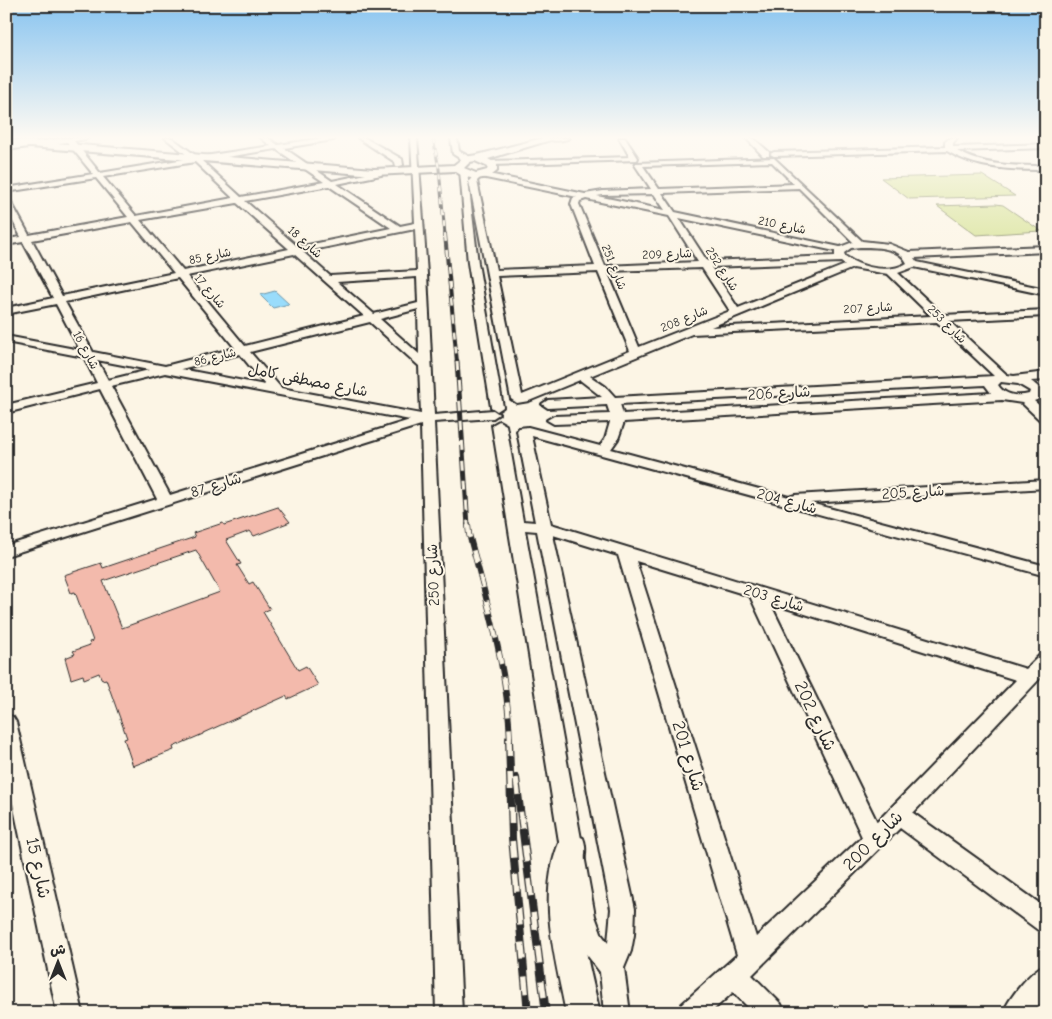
<svg xmlns="http://www.w3.org/2000/svg" width="1052" height="1019" viewBox="0 0 1052 1019" font-family="'Comic Neue','Playpen Sans Arabic',sans-serif">
  <style>
    .green { fill: #d6e295; stroke: #808660 }
    .water { fill: #99dcfb; stroke: #6d95a8 }
    .building { fill: #f3baac; stroke: #2b2b2b; fill-rule: evenodd }
    .lines { fill: none; stroke-linecap: round; stroke-linejoin: round }
    .minor-casing { stroke: #2b2b2b; stroke-width: 4 }
    .major-casing { stroke: #2b2b2b; stroke-width: 4 }
    .minor { fill: #fcf5e5; fill-rule: evenodd }
    .major { fill: #fcf5e5; fill-rule: evenodd }
    .rail-far4-casing { stroke: #2b2b2b; stroke-width: 3 }
    .rail-far3-casing { stroke: #2b2b2b; stroke-width: 4 }
    .rail-far2-casing { stroke: #2b2b2b; stroke-width: 5 }
    .rail-far1-casing { stroke: #2b2b2b; stroke-width: 6 }
    .rail-casing { stroke: #2b2b2b; stroke-width: 8 }
    .rail-far4 { stroke: #fcf5e5; stroke-width: 2; stroke-dasharray: 6; stroke-linecap: butt }
    .rail-far3 { stroke: #fcf5e5; stroke-width: 2.5; stroke-dasharray: 8; stroke-linecap: butt }
    .rail-far2 { stroke: #fcf5e5; stroke-width: 3; stroke-dasharray: 10; stroke-linecap: butt }
    .rail-far1 { stroke: #fcf5e5; stroke-width: 4.5; stroke-dasharray: 13; stroke-linecap: butt }
    .rail { stroke: #fcf5e5; stroke-width: 5.5; stroke-dasharray: 17; stroke-linecap: butt }
    .labels { text-anchor: middle; dominant-baseline: central; stroke-width: 4; stroke-linejoin: round; paint-order: stroke }
    .far-street-label { font-size: 12px; fill: #2b2b2b; stroke: #fcf5e5 }
    .street-label { font-size: 15px; fill: #2b2b2b; stroke: #fcf5e5 }
    .near-street-label { font-size: 18px; fill: #2b2b2b; stroke: #fcf5e5 }
  </style>
  <rect width="100%" height="100%" fill="#fcf5e5"/>
  <filter id="ink" filterUnits="userSpaceOnUse"><feTurbulence type="fractalNoise" baseFrequency=".02" numOctaves="2"/><feDisplacementMap in="SourceGraphic" scale="10" xChannelSelector="R" yChannelSelector="G"/><feConvolveMatrix kernelMatrix="1 2 1 2 8 2 1 2 1" color-interpolation-filters="sRGB"/></filter>
  <g filter="url(#ink)">
    <g class="green">
      <path d="M 982,175 L 1015,196 L 909,199 L 881,178 Z"/>
      <path d="M 996,204 L 1003,205 L 1041,231 L 976,235 L 937,206 Z"/>
    </g>
    <path class="water" d="M 275,291 L 289,304 L 273,308 L 260,295 Z"/>
    <path class="building" d="M 278,507 L 290,522 L 254,536 L 250,531 L 226,540 L 241,564 L 237,565 L 249,584 L 253,582 L 270,609 L 263,612 L 298,670 L 306,666 L 318,685 L 288,699 L 286,696 L 203,733 L 203,734 L 173,747 L 174,750 L 133,766 L 124,739 L 127,738 L 106,679 L 102,680 L 99,673 L 84,679 L 83,675 L 71,679 L 65,658 L 75,654 L 73,651 L 90,645 L 89,642 L 93,641 L 75,592 L 71,593 L 64,575 L 101,563 L 103,568 L 195,537 L 193,533 L 223,523 L 224,525 ZM 196,550 L 220,592 L 122,628 L 103,581 Z"/>
    <g class="lines">
      <g class="minor-casing">
        <g id="minor">
          <path d="M 64,138 L 87,138 L 86,139 L 74,141 L 100,173 L 191,158 L 165,138 L 172,138 L 198,157 L 271,146 L 261,138 L 268,138 L 278,145 L 323,138 L 336,138 L 333,140 L 284,148 L 332,181 L 381,171 L 381,175 L 337,184 L 400,226 L 415,223 L 411,138 L 417,138 L 427,274 L 434,415 L 493,410 L 499,414 L 493,418 L 434,422 L 462,1013 L 436,1013 L 421,425 L 6,556 L 6,546 L 157,499 L 100,389 L 6,413 L 6,405 L 97,383 L 84,357 L 6,342 L 6,336 L 80,350 L 56,304 L 6,314 L 6,308 L 53,298 L 23,242 L 6,245 L 6,239 L 21,237 L 6,208 L 6,198 L 10,200 L 29,235 L 128,217 L 96,178 L 6,192 L 6,188 L 93,174 L 67,142 L 6,150 L 6,146 ZM 276,149 L 324,182 L 241,197 L 202,161 ZM 195,162 L 233,198 L 136,216 L 103,177 ZM 329,186 L 391,228 L 298,247 L 245,201 ZM 237,203 L 289,249 L 183,271 L 140,220 ZM 132,222 L 174,273 L 62,296 L 32,240 ZM 415,229 L 417,271 L 330,276 L 303,252 ZM 294,254 L 364,316 L 245,346 L 187,276 ZM 417,277 L 418,303 L 374,314 L 337,282 ZM 178,278 L 235,348 L 165,366 L 93,352 L 65,302 ZM 418,309 L 419,354 L 380,319 ZM 370,322 L 419,366 L 421,414 L 281,388 L 250,352 ZM 240,354 L 265,385 L 181,369 ZM 97,360 L 149,370 L 108,380 ZM 165,373 L 410,420 L 170,495 L 111,386 Z"/>
          <path d="M 358,138 L 365,138 L 402,159 L 403,165 L 396,167 L 395,162 Z"/>
          <path d="M 451,138 L 457,138 L 459,151 L 470,157 L 470,161 L 464,161 L 453,154 Z"/>
          <path d="M 547,138 L 569,138 C 564,141 550,142 547,138 Z"/>
          <path d="M 619,138 L 625,138 L 638,158 L 637,160 L 491,165 L 487,163 L 491,161 L 630,157 Z"/>
          <path d="M 746,138 L 753,138 L 769,152 L 769,156 L 763,156 Z"/>
          <path d="M 950,138 L 957,138 L 953,143 L 953,147 L 1046,144 L 1046,148 L 957,151 C 982,166 1017,166 1046,166 L 1046,170 C 1012,170 976,169 947,151 L 774,156 L 770,154 L 774,152 L 945,147 L 945,142 Z"/>
          <path d="M 774,158 L 862,241 L 889,244 L 909,252 L 1046,246 L 1046,252 L 914,258 L 917,262 L 1046,289 L 1046,295 L 914,267 L 898,273 L 943,315 L 1046,310 L 1046,316 L 949,321 L 1007,375 L 1014,376 L 1046,372 L 1046,380 L 1031,381 L 1042,390 L 1039,399 L 1034,401 L 1046,411 L 1046,422 L 1041,421 L 1022,403 L 1002,400 L 624,422 L 618,439 L 611,449 L 789,497 L 795,495 L 1046,480 L 1046,488 L 810,503 L 1046,566 L 1046,576 L 532,436 L 551,524 L 1026,669 L 1040,655 L 1046,653 L 1046,672 L 913,813 L 1046,908 L 1046,933 L 1038,930 L 900,828 L 752,975 L 781,1004 L 785,1013 L 754,1013 L 733,992 L 710,1013 L 678,1013 L 682,1004 L 737,955 L 618,555 L 553,535 L 635,909 L 634,935 L 631,951 L 624,968 L 630,1013 L 604,1013 L 600,972 L 584,951 L 571,916 L 492,425 L 499,421 L 506,425 L 523,521 L 535,522 L 517,431 L 519,428 L 528,427 L 600,446 L 605,439 L 610,422 L 554,424 L 547,420 L 554,416 L 610,414 L 607,405 L 548,408 L 542,404 L 548,400 L 602,397 L 580,380 L 529,401 L 517,403 L 511,399 L 469,181 L 475,174 L 484,173 L 585,194 L 603,191 L 651,189 L 635,165 L 636,163 ZM 772,162 L 794,184 L 659,189 L 643,166 ZM 481,177 L 577,197 L 573,198 L 571,204 L 595,266 L 496,270 L 477,181 ZM 799,188 L 853,242 L 840,247 L 675,212 L 662,193 ZM 654,194 L 665,210 L 597,196 L 603,195 ZM 586,199 L 669,216 L 698,262 L 605,266 L 579,204 L 580,201 ZM 679,218 L 835,251 L 835,256 L 707,261 ZM 860,247 C 875,247 900,247 907,263 C 889,274 861,268 845,256 L 844,253 L 851,248 ZM 841,262 L 845,265 L 738,308 L 711,267 ZM 702,268 L 730,311 L 639,347 L 607,271 ZM 853,268 L 888,274 L 931,316 L 711,327 ZM 598,272 L 630,351 L 522,395 L 497,276 ZM 937,322 L 994,376 L 615,397 L 606,387 L 590,376 L 692,334 ZM 1001,382 L 1018,384 L 1030,391 L 1029,394 C 1017,397 1004,395 998,385 ZM 985,385 L 991,393 L 623,414 L 620,404 ZM 525,530 L 537,531 L 611,909 L 608,943 L 602,935 L 595,916 ZM 636,561 L 750,596 L 862,837 L 756,937 ZM 770,603 L 1016,680 L 877,822 Z"/>
          <path d="M 460,170 L 467,172 L 478,263 L 503,407 L 497,411 L 491,407 L 468,263 Z"/>
          <path d="M 6,714 L 13,717 L 16,722 L 83,1013 L 57,1013 L 6,770 Z"/>
          <path d="M 1046,964 L 1046,996 L 1033,1013 L 1003,1013 C 1009,998 1031,970 1046,964 Z"/>
        </g>
      </g>
      <g class="major-casing">
        <g id="major">
          <path d="M 543,138 L 557,138 L 488,159 L 497,164 L 497,171 C 486,182 466,180 455,171 L 374,175 L 6,145 L 6,139 L 374,169 L 454,165 L 464,157 L 477,155 ZM 475,161 L 488,167 L 487,170 L 476,173 L 464,168 L 470,162 Z"/>
          <path d="M 572,834 L 583,838 C 589,852 581,870 580,886 C 578,929 591,972 600,1013 L 566,1013 C 555,956 536,893 561,838 Z"/>
        </g>
      </g>
      <use href="#minor" class="minor"/>
      <use href="#major" class="major"/>
      <g class="rail-far4-casing">
        <path id="rail-far4" d="M 433,138 L 439,169 L 445,235"/>
      </g>
      <g class="rail-far3-casing">
        <path id="rail-far3" d="M 445,234 L 457,362"/>
      </g>
      <g class="rail-far2-casing">
        <path id="rail-far2" d="M 457,361 L 468,526"/>
      </g>
      <g class="rail-far1-casing">
        <path id="rail-far1" d="M 468,525 L 469,534 C 487,602 508,670 510,741"/>
      </g>
      <g class="rail-casing">
        <g id="rail">
          <path d="M 509,739 L 512,838 L 528,1013"/>
          <path d="M 516,778 L 546,1013"/>
        </g>
      </g>
      <use href="#rail-far4" class="rail-far4"/>
      <use href="#rail-far3" class="rail-far3"/>
      <use href="#rail-far2" class="rail-far2"/>
      <use href="#rail-far1" class="rail-far1"/>
      <use href="#rail" class="rail"/>
    </g>
  </g>
  <linearGradient id="sky" x2="0" y2="1"><stop stop-color="#88c4f0"/><stop offset="0.49" stop-color="#fefaf3"/><stop offset="1" stop-color="#fefaf3" stop-opacity="0"/></linearGradient>
  <rect width="1052" height="280" fill="url(#sky)"/>
  <g class="labels">
    <g class="far-street-label">
      <text transform="translate(782 225) rotate(12)">شارع 210</text>
      <text transform="translate(305 242) rotate(42)">شارع 18</text>
      <text transform="translate(667 254) rotate(-2)">شارع 209</text>
      <text transform="translate(210 256) rotate(-12)">شارع 85</text>
      <text transform="translate(614 267) rotate(68)">شارع 251</text>
      <text transform="translate(722 269) rotate(57)">شارع 252</text>
      <text transform="translate(210 291) rotate(50)">شارع 17</text>
      <text transform="translate(868 308) rotate(-3)">شارع 207</text>
      <text transform="translate(684 319) rotate(-22)">شارع 208</text>
      <text transform="translate(947 324) rotate(44)">شارع 253</text>
      <text transform="translate(86 350) rotate(62)">شارع 16</text>
      <text transform="translate(215 357) rotate(-14)">شارع 86</text>
    </g>
    <g class="street-label">
      <text transform="translate(308 380) rotate(11)">شارع مصطفى كامل</text>
      <text transform="translate(779 393) rotate(-3)">شارع 206</text>
      <text transform="translate(216 485) rotate(-17)">شارع 87</text>
      <text transform="translate(913 492) rotate(-3)">شارع 205</text>
      <text transform="translate(787 501) rotate(15)">شارع 204</text>
      <text transform="translate(433 575) rotate(-92)">شارع 250</text>
      <text transform="translate(774 598) rotate(17)">شارع 203</text>
    </g>
    <g class="near-street-label">
      <text transform="translate(815 716) rotate(65)">شارع 202</text>
      <text transform="translate(688 756) rotate(73)">شارع 201</text>
      <text transform="translate(873 841) rotate(-45)">شارع 200</text>
      <text transform="translate(38 868) rotate(78)">شارع 15</text>
    </g>
  </g>
  <rect width="1052" height="1019" fill="none" stroke="#fcf5e5" stroke-width="25"/>
  <rect x="12" y="12" width="1027" height="994" fill="none" stroke="#2b2b2b" stroke-width="2" filter="url(#ink)"/>
  <g transform="translate(58 962)" stroke="#fcf5e5" stroke-width="4" paint-order="stroke">
  <path d="M0-4L9 19L0 12L-9 19Z" fill="#2b2b2b"/>
  <text y="-8" font-size="14" font-weight="bold" text-anchor="middle" fill="#2b2b2b">ش</text>
  </g>
</svg>
